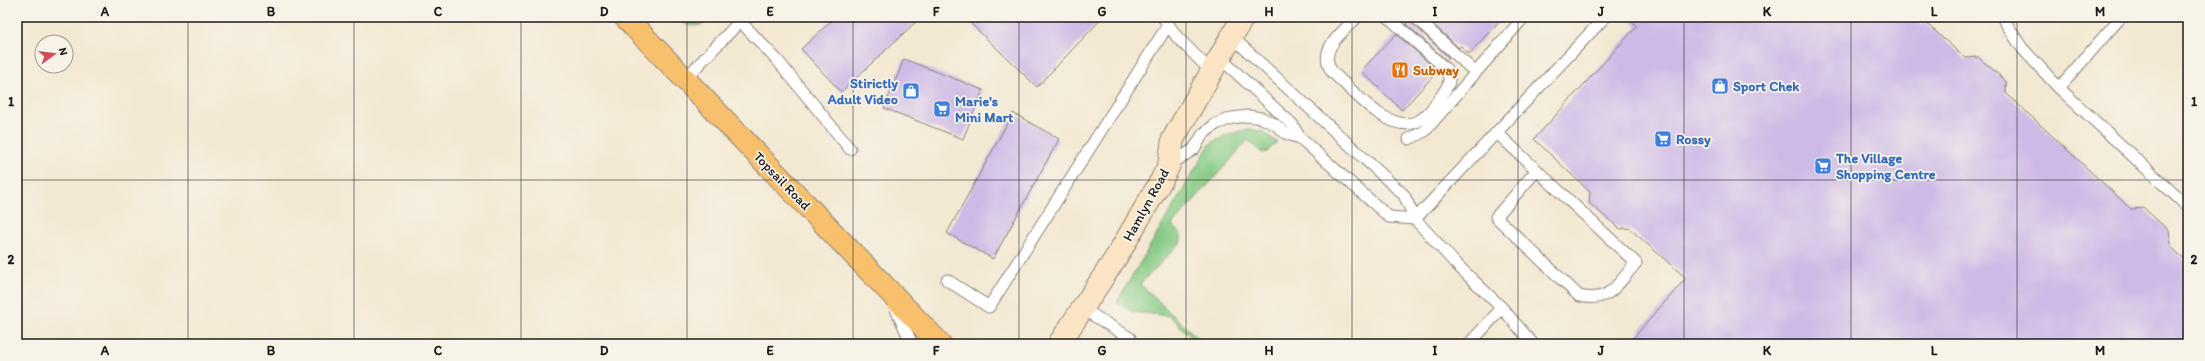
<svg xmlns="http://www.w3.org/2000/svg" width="2205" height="361" viewBox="0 0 2205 361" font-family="Itim,sans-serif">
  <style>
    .green { fill: #87cb85; stroke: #527450 }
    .building { fill: #cebae7 }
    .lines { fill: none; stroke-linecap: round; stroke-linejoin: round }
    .lane-casing { stroke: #888277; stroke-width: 13 }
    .secondary-casing { stroke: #888277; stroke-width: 24 }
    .primary-casing { stroke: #888277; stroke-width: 24 }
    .lane { stroke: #fff; stroke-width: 11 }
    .secondary { stroke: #fce5c4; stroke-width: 22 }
    .primary { stroke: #f8bf6c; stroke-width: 22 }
    .grid { fill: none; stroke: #1c1c1c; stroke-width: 1; stroke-opacity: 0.55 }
    .labels { text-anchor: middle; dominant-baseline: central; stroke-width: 3.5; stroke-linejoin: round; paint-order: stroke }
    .food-label { font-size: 14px; font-weight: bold; fill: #c56008; stroke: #f7f3e8; text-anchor: start }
    .shop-label { font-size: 14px; font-weight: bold; fill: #366cbe; stroke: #f7f3e8; text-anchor: start }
    .street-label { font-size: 14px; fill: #1c1c1c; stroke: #f7f3e8 }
    .neatline { fill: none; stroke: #1c1c1c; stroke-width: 1.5 }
    .grid-label { font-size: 13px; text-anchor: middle; font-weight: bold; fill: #1c1c1c }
  </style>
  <rect width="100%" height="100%" fill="#f7f3e8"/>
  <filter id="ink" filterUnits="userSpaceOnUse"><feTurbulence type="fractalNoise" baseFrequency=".025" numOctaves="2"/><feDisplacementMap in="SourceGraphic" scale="8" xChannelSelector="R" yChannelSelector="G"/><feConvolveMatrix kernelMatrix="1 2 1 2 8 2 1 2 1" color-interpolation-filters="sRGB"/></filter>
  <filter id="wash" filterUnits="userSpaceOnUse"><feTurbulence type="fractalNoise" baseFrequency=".012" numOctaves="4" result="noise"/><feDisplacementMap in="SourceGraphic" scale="16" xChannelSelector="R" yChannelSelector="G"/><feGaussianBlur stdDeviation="0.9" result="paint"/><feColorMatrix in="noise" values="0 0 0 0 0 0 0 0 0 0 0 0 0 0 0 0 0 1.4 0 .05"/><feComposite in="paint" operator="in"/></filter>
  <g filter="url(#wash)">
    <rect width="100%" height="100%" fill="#f3e8d2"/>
    <g class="green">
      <path d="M 675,17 L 713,17 C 702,28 686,29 675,17 Z"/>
      <path d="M 1248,129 L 1262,131 L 1277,142 L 1267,152 L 1262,153 L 1248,140 L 1172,225 L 1181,235 L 1181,242 L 1140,284 L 1204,344 L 1198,344 L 1170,316 L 1132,312 L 1117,302 L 1210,144 L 1224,136 Z"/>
    </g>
    <g id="blocks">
      <g class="building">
        <path d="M 835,17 L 921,17 L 841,92 L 801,49 Z"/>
        <path d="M 964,17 L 1103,17 L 1037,87 Z"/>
        <path d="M 1425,17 L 1503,17 L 1469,54 L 1461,46 L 1459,48 Z"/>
        <path d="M 1627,17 L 1911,17 L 1920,25 L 1924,21 L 1965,58 L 1978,57 L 2006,81 L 2006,93 L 2131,209 L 2144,208 L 2169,231 L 2171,247 L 2188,262 L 2188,344 L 1628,344 L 1686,278 L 1629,228 L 1620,229 L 1589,203 L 1590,192 L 1534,139 L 1637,26 Z"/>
        <path d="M 1409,20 L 1449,58 L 1447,61 L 1406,24 Z"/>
        <path d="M 1396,34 L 1438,71 L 1402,110 L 1361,71 Z"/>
        <path d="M 904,59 L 983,90 L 963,139 L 884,108 Z"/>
        <path d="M 1013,113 L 1059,139 L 993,259 L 947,233 Z"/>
      </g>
    </g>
  </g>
  <g filter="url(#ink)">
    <use href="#blocks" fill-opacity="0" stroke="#888277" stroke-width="1"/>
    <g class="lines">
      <g class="lane-casing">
        <g id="lane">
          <path d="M 1163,17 L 1177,37 L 1211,71"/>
          <path d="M 1357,17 C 1342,33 1317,49 1332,72 C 1352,89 1387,133 1416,122 C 1426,119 1433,107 1439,99 C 1447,88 1453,81 1446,69 L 1388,17"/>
          <path d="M 1415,17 L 1475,72"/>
          <path d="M 2002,17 L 2022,48 L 2059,88 L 2121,17"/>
          <path d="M 740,21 L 778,61 L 850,149"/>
          <path d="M 1231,36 L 1404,195 L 1415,219 L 1455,263 L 1502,308 L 1533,344"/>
          <path d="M 1219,57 L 1292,124 L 1300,138 L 1389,217 L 1415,219"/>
          <path d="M 685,79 L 744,17"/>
          <path d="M 2059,88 L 2188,207"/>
          <path d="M 1497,133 L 1636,263 C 1617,284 1611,303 1579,296 L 1496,217 L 1537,170"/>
          <path d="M 1409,139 L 1425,131 L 1524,17"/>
          <path d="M 1170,165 L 1194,149 L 1203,134 L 1216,124 L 1232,118 L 1248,116 L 1262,118 L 1276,125 L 1285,133 L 1300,138"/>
          <path d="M 1415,219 L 1605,17"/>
          <path d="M 947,280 L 989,307 L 1168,25"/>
          <path d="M 894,305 L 912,344"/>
          <path d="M 1083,309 L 1130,338 L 1130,344"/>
          <path d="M 1469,344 L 1502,308"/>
        </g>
      </g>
      <g class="secondary-casing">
        <path id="secondary" d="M 1059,344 L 1117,256 L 1162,179 L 1169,165 L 1173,139 L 1243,17"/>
      </g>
      <g class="primary-casing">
        <path id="primary" d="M 625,17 L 940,344"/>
      </g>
      <use href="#lane" class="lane"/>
      <use href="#secondary" class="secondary"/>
      <use href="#primary" class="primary"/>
    </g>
  </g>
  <path class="grid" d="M 188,17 L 188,344M 354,17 L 354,344M 521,17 L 521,344M 687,17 L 687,344M 853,17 L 853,344M 1019,17 L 1019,344M 1186,17 L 1186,344M 1352,17 L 1352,344M 1518,17 L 1518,344M 1684,17 L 1684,344M 1851,17 L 1851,344M 2017,17 L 2017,344M 17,180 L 2188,180"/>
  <defs>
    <g id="restaurant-square" transform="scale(0.9)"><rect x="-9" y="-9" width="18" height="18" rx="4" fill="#e8710a" stroke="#f7f3e8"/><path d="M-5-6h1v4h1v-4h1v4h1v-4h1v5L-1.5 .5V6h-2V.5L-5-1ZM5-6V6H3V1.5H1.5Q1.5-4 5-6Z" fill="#fff"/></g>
    <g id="shop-square" transform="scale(0.9)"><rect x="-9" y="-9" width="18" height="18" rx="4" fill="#3f7fe0" stroke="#f7f3e8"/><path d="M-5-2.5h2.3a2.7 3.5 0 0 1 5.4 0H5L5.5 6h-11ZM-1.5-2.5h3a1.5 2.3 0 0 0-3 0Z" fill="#fff"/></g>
    <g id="supermarket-square" transform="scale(0.9)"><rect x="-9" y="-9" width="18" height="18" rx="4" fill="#3f7fe0" stroke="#f7f3e8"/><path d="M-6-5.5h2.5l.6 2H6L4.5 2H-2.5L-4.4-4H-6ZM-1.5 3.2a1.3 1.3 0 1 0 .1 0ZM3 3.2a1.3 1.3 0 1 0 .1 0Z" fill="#fff"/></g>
  </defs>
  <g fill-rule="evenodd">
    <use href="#restaurant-square" x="1400" y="70"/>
    <use href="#shop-square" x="1720" y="86"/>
    <use href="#shop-square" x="911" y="91"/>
    <use href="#supermarket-square" x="942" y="109"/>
    <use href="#supermarket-square" x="1663" y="139"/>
    <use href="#supermarket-square" x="1823" y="166"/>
  </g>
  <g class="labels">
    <g class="food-label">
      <text x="1413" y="70">Subway</text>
    </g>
    <g class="shop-label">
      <text x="898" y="83" text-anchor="end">Stirictly<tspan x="898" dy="16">Adult Video</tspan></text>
      <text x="1733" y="86">Sport Chek</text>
      <text x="955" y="101">Marie's<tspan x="955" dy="16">Mini Mart</tspan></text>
      <text x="1676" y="139">Rossy</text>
      <text x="1836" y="158">The Village<tspan x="1836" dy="16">Shopping Centre</tspan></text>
    </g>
    <g class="street-label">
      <text transform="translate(782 181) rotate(46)">Topsail Road</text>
      <text transform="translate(1146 205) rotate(-61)">Hamlyn Road</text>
    </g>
  </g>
  <rect width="2205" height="361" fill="none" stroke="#f7f3e8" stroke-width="44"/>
  <g transform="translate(54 54) rotate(75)"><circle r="19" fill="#f7f3e8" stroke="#9f9d96"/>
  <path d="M0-3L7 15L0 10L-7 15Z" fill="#d1495b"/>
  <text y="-6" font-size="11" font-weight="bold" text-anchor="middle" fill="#1c1c1c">N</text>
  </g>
  <rect x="22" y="22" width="2161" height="317" class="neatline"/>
  <g class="grid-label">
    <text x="105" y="16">A</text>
    <text x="271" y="16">B</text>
    <text x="438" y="16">C</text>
    <text x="604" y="16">D</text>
    <text x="770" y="16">E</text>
    <text x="936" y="16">F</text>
    <text x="1102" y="16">G</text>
    <text x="1269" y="16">H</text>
    <text x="1435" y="16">I</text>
    <text x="1601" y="16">J</text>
    <text x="1767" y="16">K</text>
    <text x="1934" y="16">L</text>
    <text x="2100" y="16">M</text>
    <text x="11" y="106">1</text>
    <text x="2194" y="106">1</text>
    <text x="11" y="264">2</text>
    <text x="2194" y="264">2</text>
    <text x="105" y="355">A</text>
    <text x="271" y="355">B</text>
    <text x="438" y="355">C</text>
    <text x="604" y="355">D</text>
    <text x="770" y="355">E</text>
    <text x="936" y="355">F</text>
    <text x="1102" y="355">G</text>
    <text x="1269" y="355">H</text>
    <text x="1435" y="355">I</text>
    <text x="1601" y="355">J</text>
    <text x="1767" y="355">K</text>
    <text x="1934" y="355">L</text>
    <text x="2100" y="355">M</text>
  </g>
</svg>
